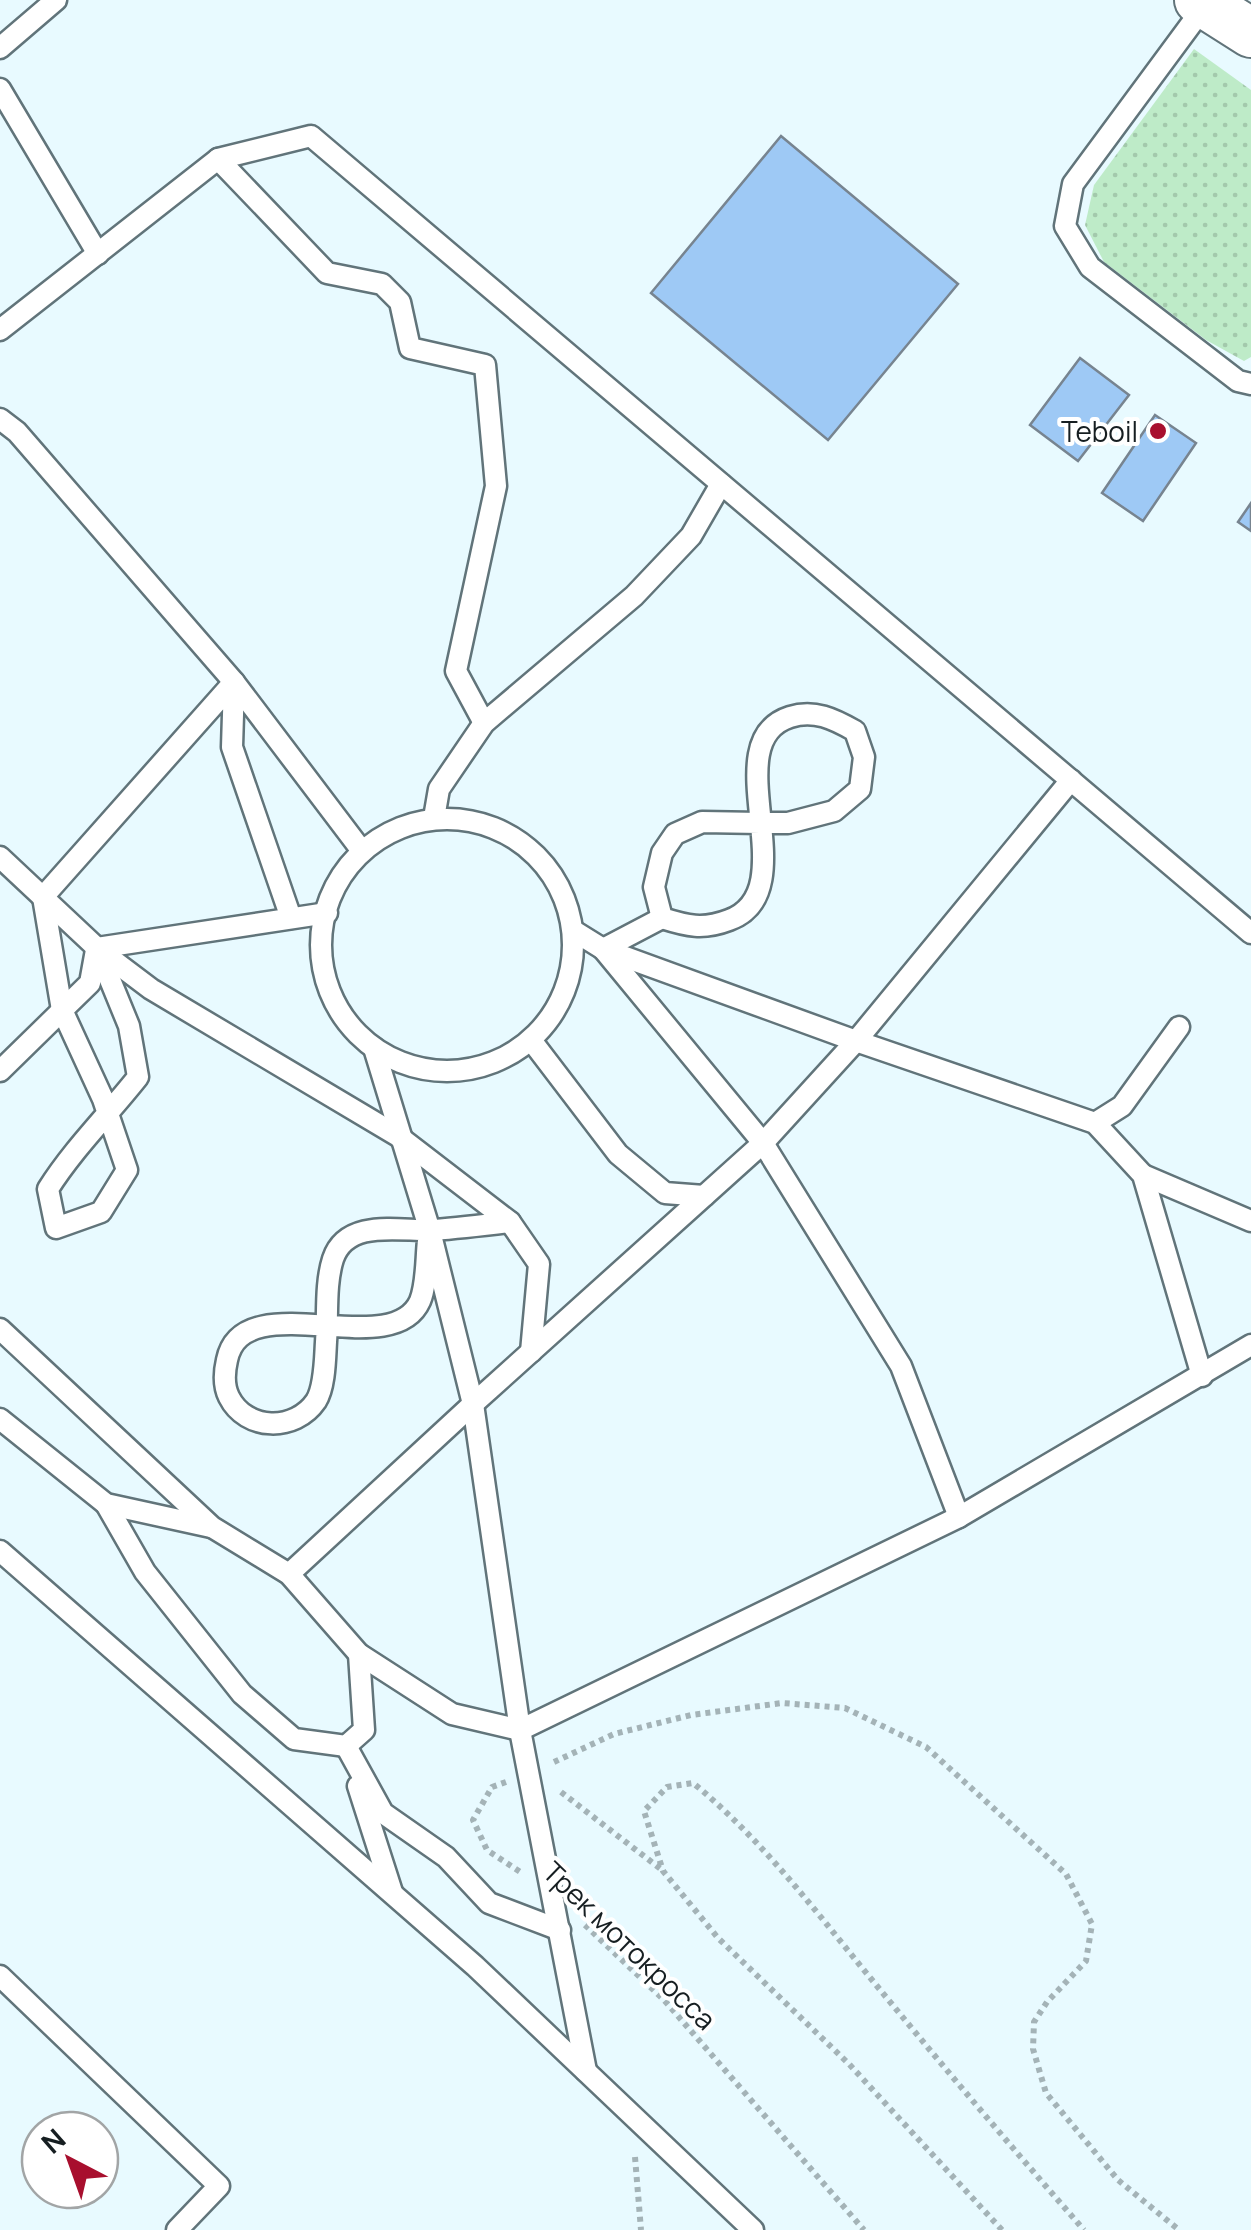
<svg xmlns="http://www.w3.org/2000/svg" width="1251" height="2230" viewBox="0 0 1251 2230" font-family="Manrope,sans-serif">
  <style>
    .grass { fill: url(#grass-dots) }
    .building { fill: #9ec9f5; stroke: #778490; stroke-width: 2.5 }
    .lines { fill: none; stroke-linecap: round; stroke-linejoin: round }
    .service-casing { stroke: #61747a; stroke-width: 25 }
    .tertiary-casing { stroke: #61747a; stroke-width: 52 }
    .path { stroke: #a4b3b7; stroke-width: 6; stroke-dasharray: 5 5; stroke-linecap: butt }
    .service { stroke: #fff; stroke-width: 20 }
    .tertiary { stroke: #fff; stroke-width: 48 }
    .poi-dot { fill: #a80f2e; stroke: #fff; stroke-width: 4 }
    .labels { text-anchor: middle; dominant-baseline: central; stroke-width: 8; stroke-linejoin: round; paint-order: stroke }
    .poi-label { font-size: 28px; fill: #161e21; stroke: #fff; text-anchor: end }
    .street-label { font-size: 28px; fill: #161e21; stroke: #fff }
  </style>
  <defs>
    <pattern id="grass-dots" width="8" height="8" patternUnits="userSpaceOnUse" patternTransform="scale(2.5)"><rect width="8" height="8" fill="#beebc8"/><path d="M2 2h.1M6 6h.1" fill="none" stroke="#a3c9ac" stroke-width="1.8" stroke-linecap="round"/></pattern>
  </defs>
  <rect width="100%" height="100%" fill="#e8faff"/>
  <path class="grass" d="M 1194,49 L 1251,90 L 1251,357 L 1244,361 L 1206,340 L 1104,262 L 1085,225 L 1094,185 Z"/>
  <g class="building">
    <path d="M 781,136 L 958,284 L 828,440 L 651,293 Z"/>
    <path d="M 1080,358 L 1129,395 L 1078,461 L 1030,425 Z"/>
    <path d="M 1155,415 L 1196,443 L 1143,521 L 1102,493 Z"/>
    <path d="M 1251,503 L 1251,531 L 1238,522 Z"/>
  </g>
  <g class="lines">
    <g class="service-casing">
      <g id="service">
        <path d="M 1206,4 L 1073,184 L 1065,226 L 1090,267 L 1238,381 L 1251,384"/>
        <path d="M 0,48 L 56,0"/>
        <path d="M 0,89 L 98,254"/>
        <path d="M 218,159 L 327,273 L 382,284 L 400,302 L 410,348 L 485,365 L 496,486 L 456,671 L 484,723"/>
        <path d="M 0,330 L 218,159 L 311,136 L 1251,933"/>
        <path d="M 0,419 L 17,432 L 234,682 L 362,851"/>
        <path d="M 434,818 L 439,789 L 484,723 L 634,596 L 691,536 L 721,484"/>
        <circle cx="447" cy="945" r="126"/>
        <path d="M 760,823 L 702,822 L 675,834 L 662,853 L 654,887 L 662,918 C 687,926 703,930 729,920 C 809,891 712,742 790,717 C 814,709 834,719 855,731 L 864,757 L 860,789 L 834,811 L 788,823 L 760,823"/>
        <path d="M 0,857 L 97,948 L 327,913"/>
        <path d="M 662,918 L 603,949 L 763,1143 L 901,1366 L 959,1517"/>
        <path d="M 574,931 L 603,949 L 856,1041 L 1095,1123 L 1143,1175 L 1202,1376"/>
        <path d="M 97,948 L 129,1026 L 138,1077 C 108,1115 74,1148 48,1189 L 56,1228 L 101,1212 L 127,1170 L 103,1099 L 62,1010 L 43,897 L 234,682 L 232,747 L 291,918"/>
        <path d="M 98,949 L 151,989 L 398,1136 L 510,1222 L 539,1264 L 531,1352"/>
        <path d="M 531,1040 L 618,1154 L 665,1193 L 704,1196"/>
        <path d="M 374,1048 L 430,1231 L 473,1404 L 520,1730 L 586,2071"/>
        <path d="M 0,1071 L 90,983 L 96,950"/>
        <path d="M 1095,1123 L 1122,1106 L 1179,1027"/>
        <path d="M 1143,1175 L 1251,1221"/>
        <path d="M 428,1241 C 426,1258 427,1284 420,1301 C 392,1364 243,1283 227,1360 C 224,1373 223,1385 229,1397 C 246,1431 295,1432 316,1401 C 325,1387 325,1358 326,1342 C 328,1315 325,1284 333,1259 C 347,1217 403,1232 434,1230 C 460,1228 485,1225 510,1222"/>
        <path d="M 0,1329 L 212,1527 L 289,1574 L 359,1654 L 452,1714 L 520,1730 L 959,1517 L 1251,1345"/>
        <path d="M 0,1419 L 106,1504 L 211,1527"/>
        <path d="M 106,1504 L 145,1572 L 242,1694 L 294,1739 L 346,1746 L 364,1730 L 359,1654"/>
        <path d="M 0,1551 L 475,1966 L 753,2230"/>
        <path d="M 289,1574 L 473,1404 L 763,1143 L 856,1041 L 1071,780"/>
        <path d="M 346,1746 L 383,1813 L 446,1857 L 489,1903 L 560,1930"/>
        <path d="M 358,1786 L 392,1892"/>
        <path d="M 0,1976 L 219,2186 L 177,2230"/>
      </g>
    </g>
    <g class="tertiary-casing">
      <path id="tertiary" d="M 1199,0 L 1251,33"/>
    </g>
    <g class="path">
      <path d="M 554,1762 L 614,1734 L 691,1715 L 782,1703 L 845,1708 L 926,1747 L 1066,1874 L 1092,1924 L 1086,1961 L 1047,2002 L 1034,2022 L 1033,2049 L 1046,2093 L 1118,2180 L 1179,2230"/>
      <path d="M 506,1782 L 492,1787 L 473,1820 L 487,1850 L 522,1873"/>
      <path d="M 561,1792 L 662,1870"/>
      <path d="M 585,1925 L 664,2000 L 864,2230"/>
      <path d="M 635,2157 L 641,2230"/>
      <path d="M 1002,2230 L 849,2064 L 718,1938 L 663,1871 L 644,1811 L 667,1787 L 693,1783 C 764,1841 819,1916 877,1986 C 945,2069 1014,2150 1084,2230"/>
    </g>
    <use href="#service" class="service"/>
    <use href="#tertiary" class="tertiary"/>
  </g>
  <circle class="poi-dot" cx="1158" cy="431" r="10"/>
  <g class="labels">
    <g class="poi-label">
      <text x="1138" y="431">Teboil</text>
    </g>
    <g class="street-label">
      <text transform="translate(630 1945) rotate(44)">Трек мотокросса</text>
    </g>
  </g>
  <g transform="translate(70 2160) rotate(319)"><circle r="48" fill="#ffffff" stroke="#a2a5a6" stroke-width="2.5"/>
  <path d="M0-8L18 38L0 25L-18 38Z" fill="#a80f2e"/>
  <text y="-15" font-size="28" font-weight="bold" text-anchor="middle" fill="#161e21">N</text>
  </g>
</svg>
